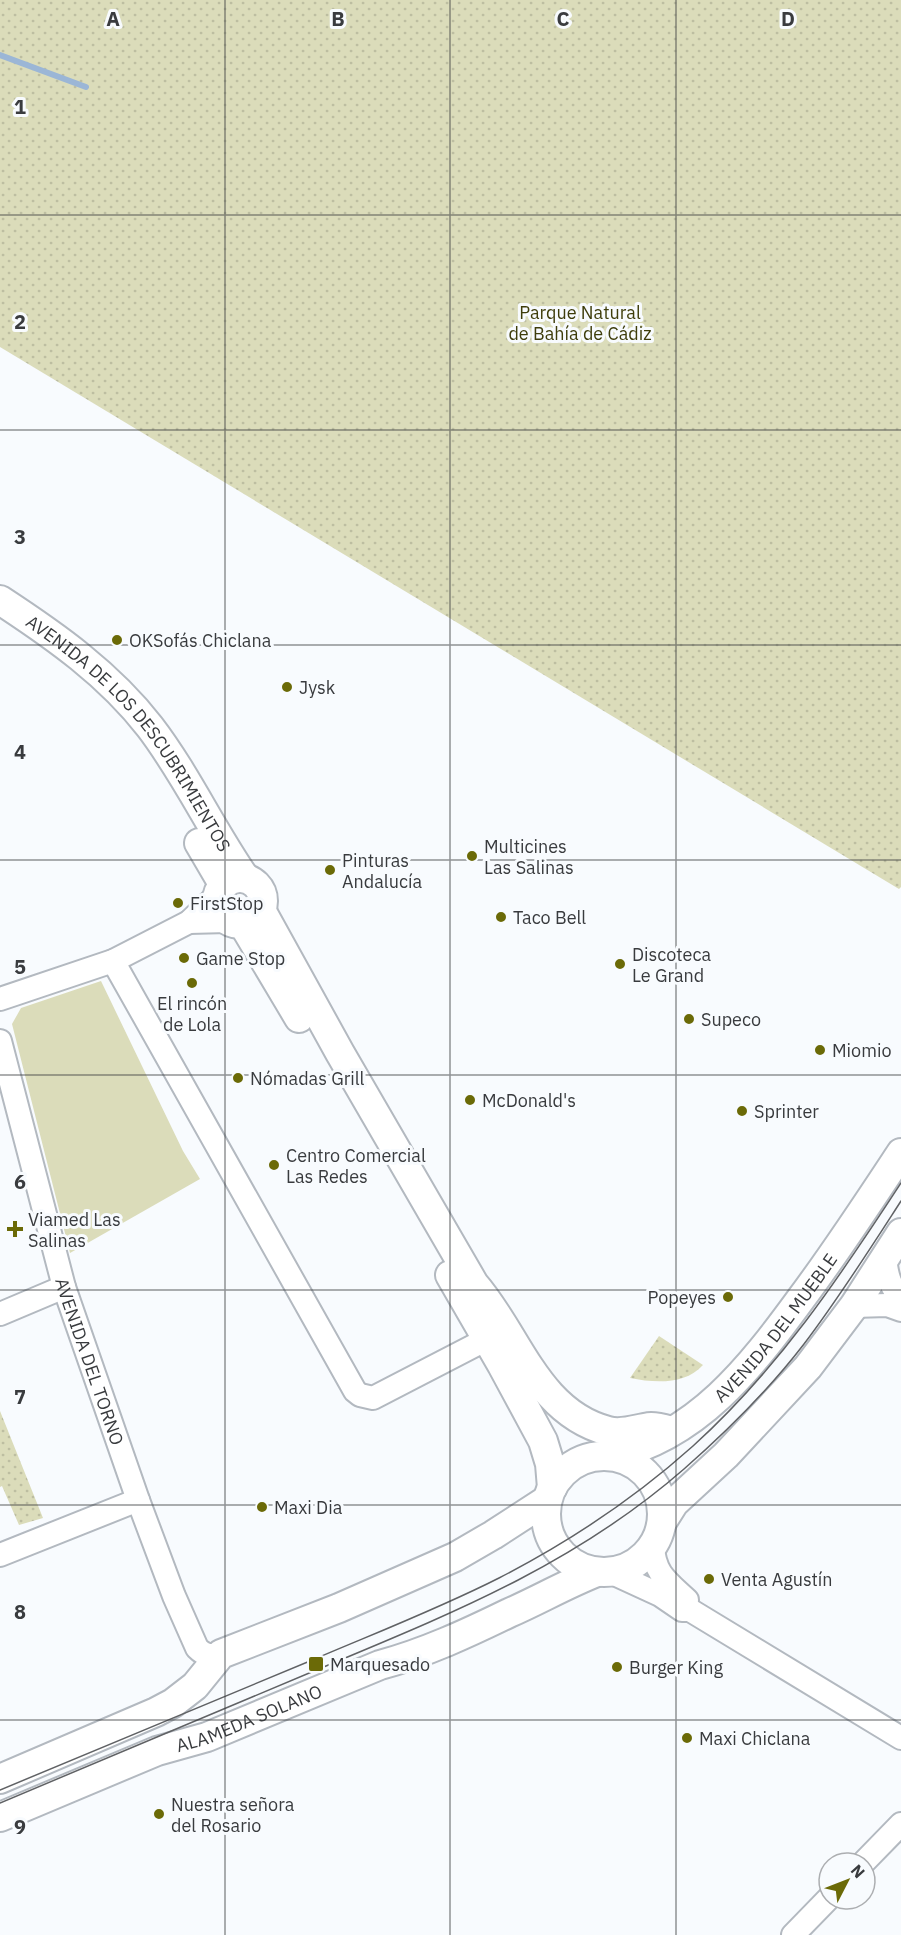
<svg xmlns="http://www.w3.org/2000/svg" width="901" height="1935" viewBox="0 0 901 1935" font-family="'IBM Plex Sans',sans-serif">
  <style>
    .grass { fill: #dbdcba }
    .park { fill: url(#park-dots) }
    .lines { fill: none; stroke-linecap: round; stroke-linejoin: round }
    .stream { stroke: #9bb6d6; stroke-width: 6 }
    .minor-casing { stroke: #b3b9c0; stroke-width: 26 }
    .major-casing { stroke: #b3b9c0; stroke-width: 32 }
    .minor { stroke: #fff; stroke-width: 22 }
    .major { stroke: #fff; stroke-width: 28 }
    .tram { stroke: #606265; stroke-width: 1.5 }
    .grid { fill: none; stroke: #393b3e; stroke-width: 1.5; stroke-opacity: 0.55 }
    .poi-dot { fill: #6b6a07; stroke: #f8fbfe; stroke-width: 2 }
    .labels { text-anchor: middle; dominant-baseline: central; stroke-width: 6; stroke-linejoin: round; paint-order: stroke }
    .park-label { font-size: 18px; fill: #3e3d0b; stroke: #f8fbfe }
    .poi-label { font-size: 18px; fill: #393b3e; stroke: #f8fbfe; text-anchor: start }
    .street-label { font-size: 18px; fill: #393b3e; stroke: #f8fbfe }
    .grid-label { font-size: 20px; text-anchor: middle; font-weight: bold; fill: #393b3e; stroke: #f8fbfe; stroke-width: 6; stroke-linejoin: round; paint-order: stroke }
  </style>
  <defs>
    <pattern id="park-dots" width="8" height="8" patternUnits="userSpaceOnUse" patternTransform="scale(1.5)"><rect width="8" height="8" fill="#dbdcba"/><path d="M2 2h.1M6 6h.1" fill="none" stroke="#bdbea1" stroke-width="1.8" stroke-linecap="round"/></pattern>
  </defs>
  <rect width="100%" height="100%" fill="#f8fbfe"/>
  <path class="grass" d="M 101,981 L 183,1151 L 200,1179 L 70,1253 L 12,1024 L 21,1008 Z"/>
  <g class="park">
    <path d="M 0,0 L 901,0 L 901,887 L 899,889 L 0,347 Z"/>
    <path d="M 659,1336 L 703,1365 C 685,1385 655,1383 630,1378 Z"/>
    <path d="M 0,1411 L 43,1518 L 19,1525 L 2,1486 L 0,1487 Z"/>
  </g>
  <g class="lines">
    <path class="stream" d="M 0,55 L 86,87"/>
    <g class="minor-casing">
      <g id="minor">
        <path d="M 189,922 L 228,921"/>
        <path d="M 113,961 L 355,1391 L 360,1395 L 373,1398 L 487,1339"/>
        <path d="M 0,999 L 113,961 L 189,922 L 216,896"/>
        <path id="s1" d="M 0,1041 L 64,1287 L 138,1500 L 174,1596 L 197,1648 C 205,1656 210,1656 221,1654"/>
        <path d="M 885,1258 C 887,1275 889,1285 901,1298"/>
        <path d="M 854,1306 L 887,1305 L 901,1310"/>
        <path d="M 0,1314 L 64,1287"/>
        <path d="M 653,1546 C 654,1574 668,1582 687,1600"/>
        <path d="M 0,1555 L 138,1500"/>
        <path d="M 610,1572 L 660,1595 L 682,1610 L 690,1610 L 901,1738"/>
        <path d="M 863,1863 L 901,1824"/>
        <path d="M 793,1935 L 829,1898"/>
      </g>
    </g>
    <g class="major-casing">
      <g id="major">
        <path id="s2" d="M 0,600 C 55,636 109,674 150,727 C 186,774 211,829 245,878"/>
        <path d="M 199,843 L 223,884"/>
        <circle cx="240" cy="901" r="23"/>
        <path d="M 261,910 L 340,1053 L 474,1284 C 518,1334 536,1412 608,1431 C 622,1435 636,1429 649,1427 C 656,1426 665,1429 672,1431"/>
        <path d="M 243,924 L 299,1018"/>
        <path d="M 450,1275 L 502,1365 L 543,1441 L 550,1464 L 552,1488"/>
        <circle cx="604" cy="1514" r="58"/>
        <path id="s3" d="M 611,1456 C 697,1437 751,1367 800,1300 C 836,1252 868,1203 901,1153"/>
        <path d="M 662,1522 L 674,1503 L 726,1455 L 808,1367 L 854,1306 L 901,1233"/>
        <path d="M 0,1779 L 156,1712 L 173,1703 L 195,1686 L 221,1654 L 339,1608 L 455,1557 L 493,1535 L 547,1500"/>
        <path id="s4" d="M 0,1817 L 157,1751 L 207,1737 L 380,1665 C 425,1653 468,1633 509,1613 C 539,1600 566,1584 597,1572"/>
      </g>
    </g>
    <use href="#minor" class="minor"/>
    <use href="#major" class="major"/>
    <g class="tram">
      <path d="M 0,1790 C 103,1747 206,1704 310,1661 C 373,1634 438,1609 499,1578 C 569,1542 635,1498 693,1446 C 778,1369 839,1278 901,1183"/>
      <path d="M 0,1803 C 105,1759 209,1715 314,1671 C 448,1615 573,1566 684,1469 C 725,1433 771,1387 804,1344 C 839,1298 870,1249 901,1201"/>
    </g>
  </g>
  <path class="grid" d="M 225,0 L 225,1935M 450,0 L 450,1935M 676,0 L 676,1935M 0,215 L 901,215M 0,430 L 901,430M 0,645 L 901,645M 0,860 L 901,860M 0,1075 L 901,1075M 0,1290 L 901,1290M 0,1505 L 901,1505M 0,1720 L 901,1720"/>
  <g class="poi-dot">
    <circle cx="117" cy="640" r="6"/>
    <circle cx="287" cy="687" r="6"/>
    <circle cx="472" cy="856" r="6"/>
    <circle cx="330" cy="870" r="6"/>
    <circle cx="178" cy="903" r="6"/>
    <circle cx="501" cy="917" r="6"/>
    <circle cx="184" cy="958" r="6"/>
    <circle cx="620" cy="964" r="6"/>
    <circle cx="192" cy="983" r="6"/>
    <circle cx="689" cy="1019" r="6"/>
    <circle cx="820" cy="1050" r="6"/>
    <circle cx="238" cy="1078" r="6"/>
    <circle cx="470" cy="1100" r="6"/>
    <circle cx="742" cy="1111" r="6"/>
    <circle cx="274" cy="1165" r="6"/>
    <path d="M12 1220h6v6h6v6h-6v6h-6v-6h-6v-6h6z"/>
    <circle cx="728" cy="1297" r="6"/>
    <circle cx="262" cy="1507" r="6"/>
    <circle cx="709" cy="1579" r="6"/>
    <rect x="308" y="1656" width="16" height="16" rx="3"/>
    <circle cx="617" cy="1667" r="6"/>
    <circle cx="687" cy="1738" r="6"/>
    <circle cx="159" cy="1814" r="6"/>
  </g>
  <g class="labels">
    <g class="park-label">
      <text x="580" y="312">Parque Natural<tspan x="580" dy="21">de Bahía de Cádiz</tspan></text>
    </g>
    <g class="poi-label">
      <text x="129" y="640">OKSofás Chiclana</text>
      <text x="299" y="687">Jysk</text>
      <text x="484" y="846">Multicines<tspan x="484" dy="21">Las Salinas</tspan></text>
      <text x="342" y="860">Pinturas<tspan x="342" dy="21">Andalucía</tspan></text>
      <text x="190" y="903">FirstStop</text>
      <text x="513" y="917">Taco Bell</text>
      <text x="632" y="954">Discoteca<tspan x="632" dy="21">Le Grand</tspan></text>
      <text x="196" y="958">Game Stop</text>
      <text x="192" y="1003" text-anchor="middle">El rincón<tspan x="192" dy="21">de Lola</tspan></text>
      <text x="701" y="1019">Supeco</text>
      <text x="832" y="1050">Miomio</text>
      <text x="250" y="1078">Nómadas Grill</text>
      <text x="482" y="1100">McDonald's</text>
      <text x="754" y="1111">Sprinter</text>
      <text x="286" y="1155">Centro Comercial<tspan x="286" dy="21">Las Redes</tspan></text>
      <text x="28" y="1219">Viamed Las<tspan x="28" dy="21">Salinas</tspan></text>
      <text x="716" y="1297" text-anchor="end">Popeyes</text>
      <text x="274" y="1507">Maxi Dia</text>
      <text x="721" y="1579">Venta Agustín</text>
      <text x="330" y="1664">Marquesado</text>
      <text x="629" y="1667">Burger King</text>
      <text x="699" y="1738">Maxi Chiclana</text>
      <text x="171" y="1804">Nuestra señora<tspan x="171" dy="21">del Rosario</tspan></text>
    </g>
    <g class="street-label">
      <text stroke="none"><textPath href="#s2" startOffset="188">AVENIDA DE LOS DESCUBRIMIENTOS</textPath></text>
      <text stroke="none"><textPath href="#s3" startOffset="214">AVENIDA DEL MUEBLE</textPath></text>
      <text stroke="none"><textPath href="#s1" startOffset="333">AVENIDA DEL TORNO</textPath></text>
      <text stroke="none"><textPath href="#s4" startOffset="268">ALAMEDA SOLANO</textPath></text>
    </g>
  </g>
  <g class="grid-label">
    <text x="113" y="26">A</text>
    <text x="338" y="26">B</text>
    <text x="563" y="26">C</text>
    <text x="788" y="26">D</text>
    <text x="20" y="114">1</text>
    <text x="20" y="329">2</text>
    <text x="20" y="544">3</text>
    <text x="20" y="759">4</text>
    <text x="20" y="974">5</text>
    <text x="20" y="1189">6</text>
    <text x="20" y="1404">7</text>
    <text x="20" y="1619">8</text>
    <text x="20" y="1834">9</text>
  </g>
  <g transform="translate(847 1881) rotate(48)"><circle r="28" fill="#f8fbfe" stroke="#acaeb1" stroke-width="1.5"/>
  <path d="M0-4.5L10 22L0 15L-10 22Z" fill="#6b6a07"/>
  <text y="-9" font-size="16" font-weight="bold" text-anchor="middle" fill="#393b3e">N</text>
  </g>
</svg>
